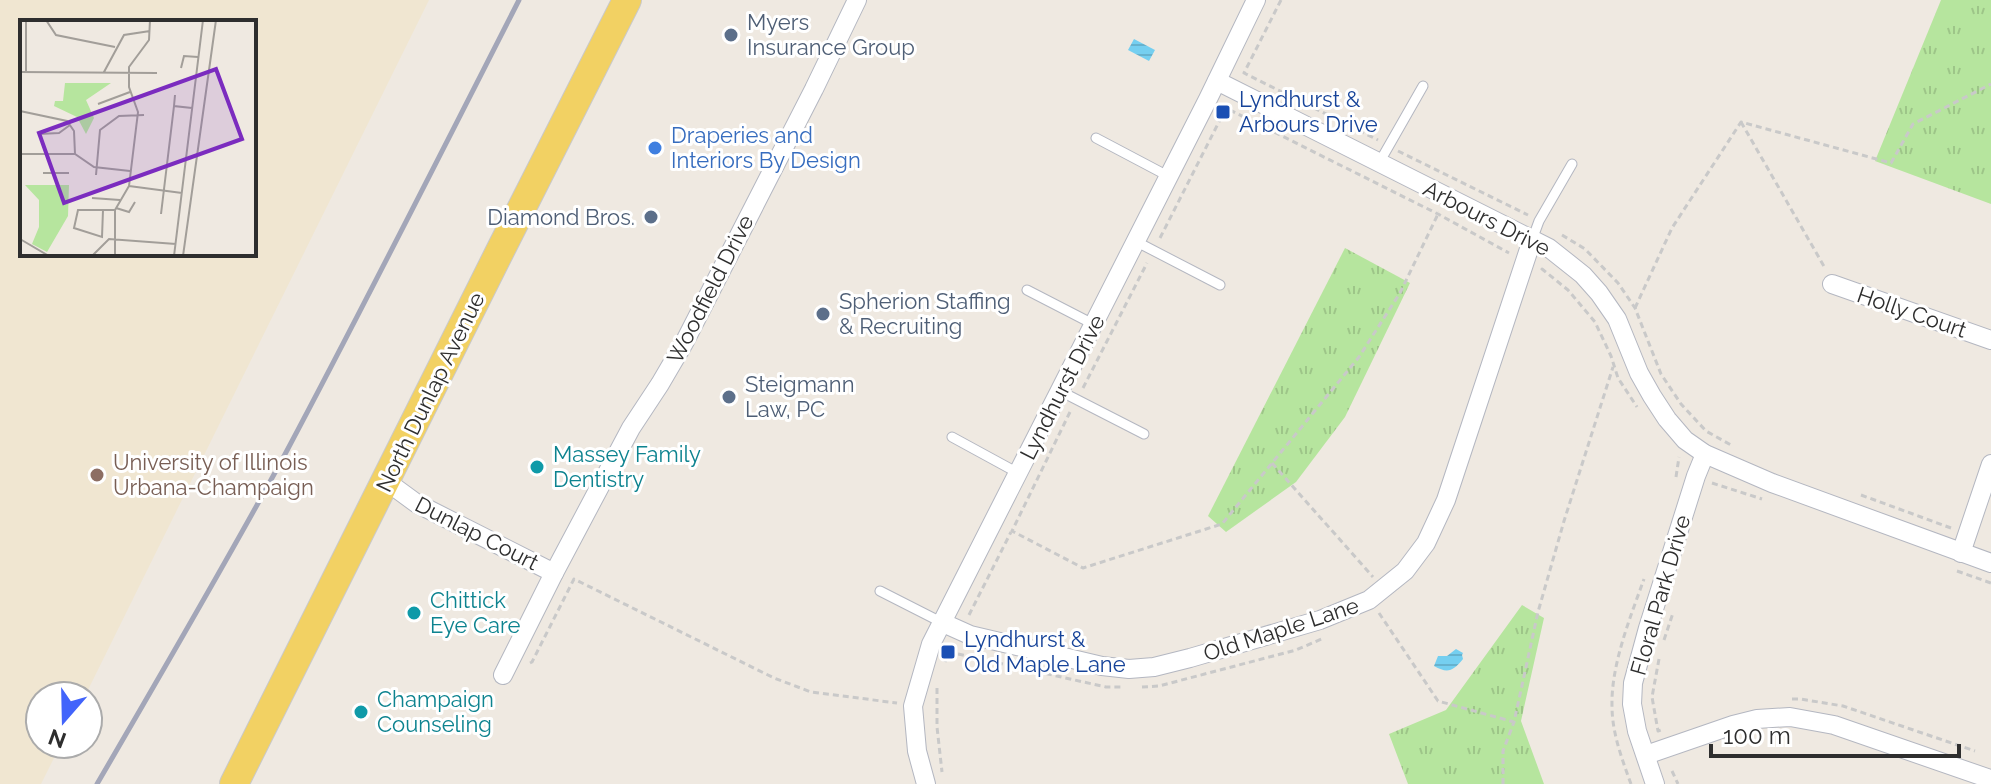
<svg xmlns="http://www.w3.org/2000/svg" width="1991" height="784" viewBox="0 0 1991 784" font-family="Raleway,sans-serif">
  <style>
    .education { fill: #f0e6d1; fill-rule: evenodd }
    .grass { fill: url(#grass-tufts) }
    .water { fill: url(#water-rules) }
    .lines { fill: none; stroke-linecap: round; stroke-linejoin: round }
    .service-casing { stroke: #b4b7c1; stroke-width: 11 }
    .minor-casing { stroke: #b4b7c1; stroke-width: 20 }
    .primary-casing { stroke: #c9c9c9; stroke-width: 30 }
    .path { stroke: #c9c9c9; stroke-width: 3; stroke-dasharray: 6 4; stroke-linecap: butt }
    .service { stroke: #fff; stroke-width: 9 }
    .minor { stroke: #fff; stroke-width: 18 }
    .primary { stroke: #f2d163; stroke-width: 28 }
    .rail { stroke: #a3a6b8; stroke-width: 5 }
    .service-dot { fill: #5c6f8a; stroke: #fff; stroke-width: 3 }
    .transit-dot { fill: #1a4fb4; stroke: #fff; stroke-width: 3 }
    .shop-dot { fill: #3f7fe0; stroke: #fff; stroke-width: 3 }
    .culture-dot { fill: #0f9aa8; stroke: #fff; stroke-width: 3 }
    .education-dot { fill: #8d6e63; stroke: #fff; stroke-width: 3 }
    .labels { text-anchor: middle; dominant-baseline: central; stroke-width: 6; stroke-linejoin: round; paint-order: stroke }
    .service-label { font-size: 22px; fill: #4e5e75; stroke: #fff; text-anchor: start }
    .transit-label { font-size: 22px; fill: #164399; stroke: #fff; text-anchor: start }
    .shop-label { font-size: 22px; fill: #366cbe; stroke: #fff; text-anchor: start }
    .street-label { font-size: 22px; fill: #2e2e2e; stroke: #fff }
    .culture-label { font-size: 22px; fill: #0d838f; stroke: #fff; text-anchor: start }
    .education-label { font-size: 22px; fill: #785e54; stroke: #fff; text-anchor: start }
    .inset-road { fill: none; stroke: #a29e99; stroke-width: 2 }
    .view { fill: #7b2cbf; fill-opacity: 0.15; stroke: #7b2cbf; stroke-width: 4 }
    .inset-edge { fill: none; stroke: #2e2e2e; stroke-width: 4 }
  </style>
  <defs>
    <pattern id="grass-tufts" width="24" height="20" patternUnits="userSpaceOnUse" patternTransform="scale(2)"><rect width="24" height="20" fill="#b6e59e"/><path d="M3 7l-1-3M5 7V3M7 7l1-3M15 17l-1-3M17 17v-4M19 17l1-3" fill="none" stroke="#9dc588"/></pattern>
    <pattern id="water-rules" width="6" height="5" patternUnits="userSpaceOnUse" patternTransform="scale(2)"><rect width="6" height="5" fill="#75cff0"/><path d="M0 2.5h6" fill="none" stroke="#66b2ce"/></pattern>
  </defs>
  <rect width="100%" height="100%" fill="#efe9e1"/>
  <path class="education" d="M 0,0 L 429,0 L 85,696 L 40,696 L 40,744 L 61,744 L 41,784 L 0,784 ZM 22,22 L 254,22 L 254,254 L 22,254 Z"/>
  <g class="grass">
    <path d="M 1941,0 L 1991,0 L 1991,204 L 1875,161 Z"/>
    <path d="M 1345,248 L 1410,283 L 1345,417 L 1296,482 L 1226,532 L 1208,516 Z"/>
    <path d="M 1522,605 L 1544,618 L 1521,721 L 1544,784 L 1408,784 L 1389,734 L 1446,710 Z"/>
  </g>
  <g class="water">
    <path d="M 1134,39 L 1155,50 L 1149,61 L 1128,50 Z"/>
    <path d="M 1456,649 L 1463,653 L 1462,655 L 1463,659 C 1453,671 1448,674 1434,666 L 1438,656 L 1447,656 Z"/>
  </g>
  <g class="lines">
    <g class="service-casing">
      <g id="service">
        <path d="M 1096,138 L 1168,176"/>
        <path d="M 1379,163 L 1423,86"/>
        <path d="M 1532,240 L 1539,221 L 1572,164"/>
        <path d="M 1135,241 L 1220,285"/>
        <path d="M 1027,290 L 1093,324"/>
        <path d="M 1060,391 L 1144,434"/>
        <path d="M 952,437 L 1018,473"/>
        <path d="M 880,591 L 941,622"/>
      </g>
    </g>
    <g class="minor-casing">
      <g id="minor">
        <path d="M 1217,81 L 1549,248 L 1583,275 L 1599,293 L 1617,319 L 1639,373 L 1652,396 L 1667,419 L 1685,440 L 1705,454 L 1772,483 L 1991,563"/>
        <path d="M 1832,284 L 1991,340"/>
        <path d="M 386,481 L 416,503 L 554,573 L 503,675"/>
        <path d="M 1961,553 L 1991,464"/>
        <path d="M 554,573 L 631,428 L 660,384 L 684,343 L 814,89 L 857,0"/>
        <path d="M 941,622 L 970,635 L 1102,666 L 1129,669 L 1154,667 L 1190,658 L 1320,620 L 1369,600 L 1405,571 L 1426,543 L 1446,500 L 1532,240"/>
        <path d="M 1646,755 L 1733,725 L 1757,719 L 1790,717 L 1834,725 L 1990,779"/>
        <path d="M 926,784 L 917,751 L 913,706 L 931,644 L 1208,99 L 1256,0"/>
        <path d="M 1655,784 L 1637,731 L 1632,704 L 1633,683 L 1648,628 L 1696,476 L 1705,454"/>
      </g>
    </g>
    <g class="primary-casing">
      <path id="primary" d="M 234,784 L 501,249 L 627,0"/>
    </g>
    <g class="path">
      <path d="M 1281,0 L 1244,73 L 1378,140"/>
      <path d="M 1741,122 L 1825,268"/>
      <path d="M 1398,151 L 1528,215"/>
      <path d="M 1562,235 L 1585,249 L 1618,283 L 1635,308 L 1661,374 L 1681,404 L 1706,431 L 1731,445"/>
      <path d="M 1160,238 L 1226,108 L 1438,214 L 1509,253"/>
      <path d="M 1542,270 L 1542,269 L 1568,290 L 1595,322 L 1611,356 L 1618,378 L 1637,407"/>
      <path d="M 1635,308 L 1672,228 L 1741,122 L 1891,163 L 1913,124 L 1991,84"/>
      <path d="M 1083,388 L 1147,263"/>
      <path d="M 1070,412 L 1012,531 L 1083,568 L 1222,524 L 1359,357 L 1400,293 L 1439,212"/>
      <path d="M 1272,463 L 1373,577"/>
      <path d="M 1676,477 L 1679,457"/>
      <path d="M 1712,483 L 1762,499"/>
      <path d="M 1861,495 L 1951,528"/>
      <path d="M 1957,571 L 1991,583"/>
      <path d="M 1379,613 L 1438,701 L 1514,722 L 1538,612 L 1564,521 L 1613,367"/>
      <path d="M 969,615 L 1011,532"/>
      <path d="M 1664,640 L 1673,613"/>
      <path d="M 1659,659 L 1652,697 L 1658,731 L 1661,730"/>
      <path d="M 945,662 L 949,652 L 1106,687 L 1123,687"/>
      <path d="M 530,663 L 532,662 L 574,579 L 774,678 L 811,692 L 897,703"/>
      <path d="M 1142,687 L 1159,686 L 1296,650 L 1324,638"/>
      <path d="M 937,688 L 937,727 L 942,772"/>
      <path d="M 1792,699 L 1800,699 L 1843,706 L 1975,751"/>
      <path d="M 1672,771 L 1678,784"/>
      <path d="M 1503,784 L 1503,751 L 1514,722"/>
      <path d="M 1631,784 C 1622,759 1612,733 1612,706 C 1611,665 1630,618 1644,579"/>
    </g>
    <use href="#service" class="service"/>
    <use href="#minor" class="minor"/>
    <use href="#primary" class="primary"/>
    <path class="rail" d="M 97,784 C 160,676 223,568 283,458 C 364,306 441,153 519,0"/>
  </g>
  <g class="service-dot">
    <circle cx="731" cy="35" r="8"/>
    <circle cx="651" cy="217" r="8"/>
    <circle cx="823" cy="314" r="8"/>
    <circle cx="729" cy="397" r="8"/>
  </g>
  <g class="transit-dot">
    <rect x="1215" y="104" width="16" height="16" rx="4"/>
    <rect x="940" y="644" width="16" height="16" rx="4"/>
  </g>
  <circle class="shop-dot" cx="655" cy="148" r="8"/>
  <g class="culture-dot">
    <circle cx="537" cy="467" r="8"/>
    <circle cx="414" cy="613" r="8"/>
    <circle cx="361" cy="712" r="8"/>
  </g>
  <circle class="education-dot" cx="97" cy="475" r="8"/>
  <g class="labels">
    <g class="service-label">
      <text x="747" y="22">Myers<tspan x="747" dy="25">Insurance Group</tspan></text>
      <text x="635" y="217" text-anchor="end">Diamond Bros.</text>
      <text x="839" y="301">Spherion Staffing<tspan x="839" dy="25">&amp; Recruiting</tspan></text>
      <text x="745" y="384">Steigmann<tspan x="745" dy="25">Law, PC</tspan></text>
    </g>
    <g class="transit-label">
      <text x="1239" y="99">Lyndhurst &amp;<tspan x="1239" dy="25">Arbours Drive</tspan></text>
      <text x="964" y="639">Lyndhurst &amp;<tspan x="964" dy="25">Old Maple Lane</tspan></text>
    </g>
    <g class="shop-label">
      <text x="671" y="135">Draperies and<tspan x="671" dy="25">Interiors By Design</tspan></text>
    </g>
    <g class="street-label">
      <text transform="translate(1487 218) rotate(27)">Arbours Drive</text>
      <text transform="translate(710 289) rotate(-63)">Woodfield Drive</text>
      <text transform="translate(1912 312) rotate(19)">Holly Court</text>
      <text transform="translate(1062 387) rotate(-63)">Lyndhurst Drive</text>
      <text transform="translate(430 392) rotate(-64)">North Dunlap Avenue</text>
      <text transform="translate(477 533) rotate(27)">Dunlap Court</text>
      <text transform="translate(1660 595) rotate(-74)">Floral Park Drive</text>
      <text transform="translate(1281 629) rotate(-18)">Old Maple Lane</text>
    </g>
    <g class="culture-label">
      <text x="553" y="454">Massey Family<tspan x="553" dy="25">Dentistry</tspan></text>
      <text x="430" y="600">Chittick<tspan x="430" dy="25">Eye Care</tspan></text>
      <text x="377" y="699">Champaign<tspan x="377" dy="25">Counseling</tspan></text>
    </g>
    <g class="education-label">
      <text x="113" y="462">University of Illinois<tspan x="113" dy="25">Urbana-Champaign</tspan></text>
    </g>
  </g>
  <g transform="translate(20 20)">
    <rect width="236" height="236" fill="#efe9e1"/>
    <path d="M 45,63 L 91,63 L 66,80 L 74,98 L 66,114 L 57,97 L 34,86 L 35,81 L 43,81 ZM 5,165 L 49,165 L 48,196 L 27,232 L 12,224 L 19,207 L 19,180 Z" fill="#b6e59e"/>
    <path class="inset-road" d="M 6,0 L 6,51M 26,0 L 36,15 L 95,27M 161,48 L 164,36 L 178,37M 0,52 L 137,53M 84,52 L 104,15 L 130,11M 155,75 L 154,86 L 172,88M 78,84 L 110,72M 0,91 L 47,101 L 54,111 L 55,134M 19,114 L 39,113 L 50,105M 0,134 L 55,134 L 74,147 L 110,151M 23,153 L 49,153M 76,155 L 80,110 L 99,96 L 124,95M 109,166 L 162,173M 72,178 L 100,180M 96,188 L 109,192 L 115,182M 83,190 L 82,217 L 54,208 L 58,190 L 95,190M 141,194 L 154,86M 0,219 L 29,236M 72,236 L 89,219 L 156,224M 95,236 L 95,190 L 109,166 L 118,92 L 109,67 L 109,47 L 129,20 L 130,0M 154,236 L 183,0M 163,236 L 196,0"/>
    <path class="view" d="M 196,49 L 222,119 L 44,183 L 19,113 Z"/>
    <rect width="236" height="236" class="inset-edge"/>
  </g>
  <g transform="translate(64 720) rotate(200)"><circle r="38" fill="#ffffff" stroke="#ababab" stroke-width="2"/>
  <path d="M0-6L14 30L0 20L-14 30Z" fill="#4264fb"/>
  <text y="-12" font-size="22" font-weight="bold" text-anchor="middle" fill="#2e2e2e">N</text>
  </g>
  <path d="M1711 744v12h248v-12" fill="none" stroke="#2e2e2e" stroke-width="4"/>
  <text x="1723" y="744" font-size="24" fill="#2e2e2e" stroke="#ffffff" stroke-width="6" paint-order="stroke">100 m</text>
</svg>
